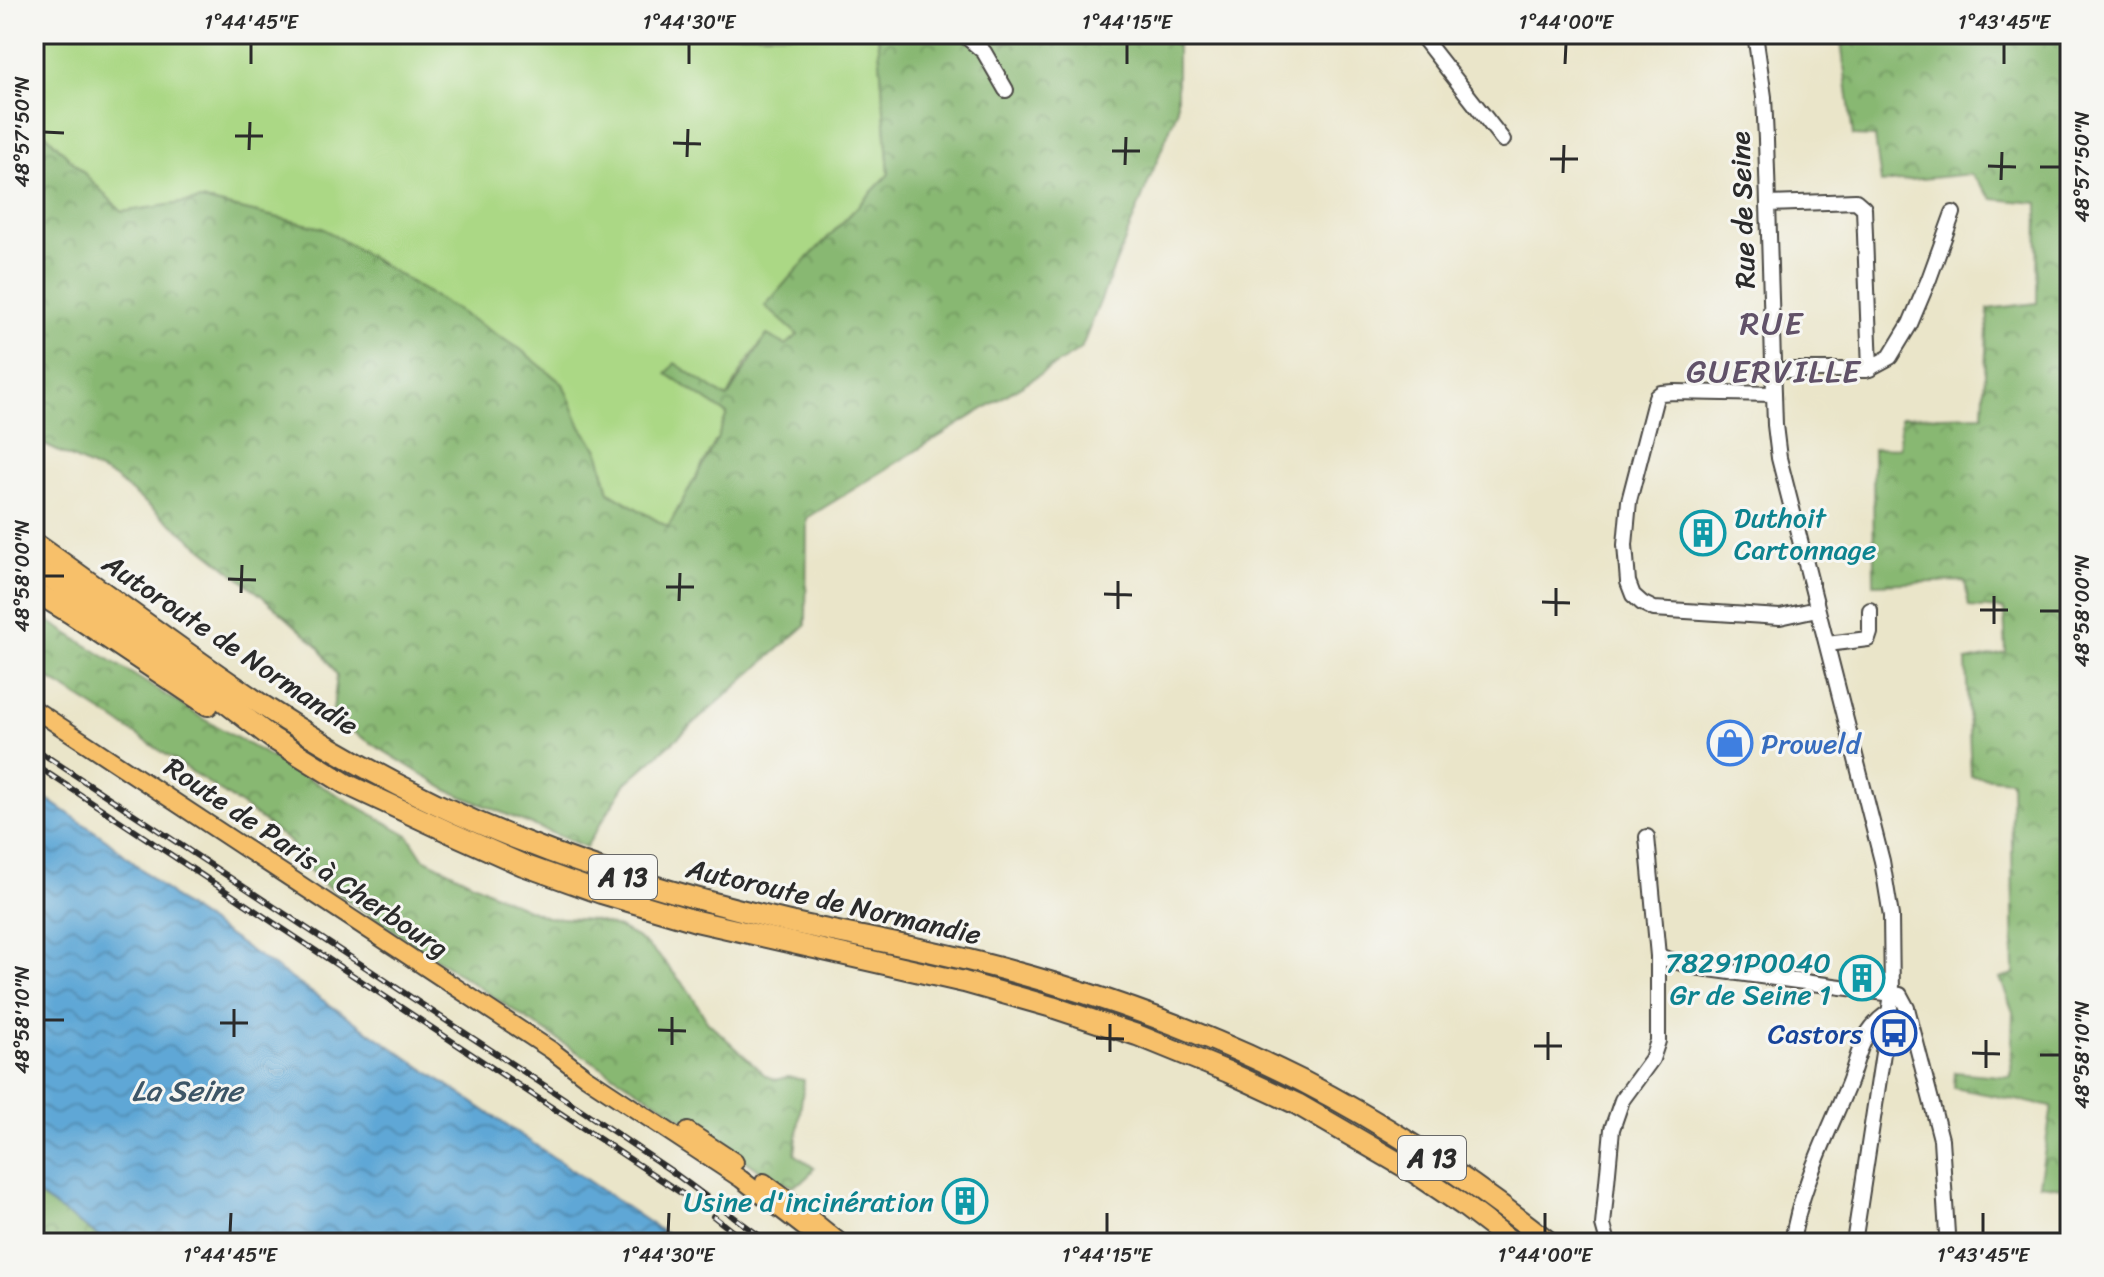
<svg xmlns="http://www.w3.org/2000/svg" width="2104" height="1277" font-family="Sriracha,sans-serif">
	<style>
		.green { fill: #abd885; stroke: #6b8258; stroke-width: 2 }
		.forest { fill: url(#forest-crowns); stroke: #5a724e; stroke-width: 2 }
		.water { fill: url(#water-waves); stroke: #456980; stroke-width: 2 }
		.lines { fill: none; stroke-linecap: round; stroke-linejoin: round }
		.minor-casing { stroke: #484743; stroke-width: 18 }
		.major-casing { stroke: #484743; stroke-width: 20 }
		.highway-casing { stroke: #484743; stroke-width: 24 }
		.minor { stroke: #fff; stroke-width: 14 }
		.major { stroke: #f7c06b; stroke-width: 16 }
		.highway { stroke: #f7c06b; stroke-width: 20 }
		.rail-casing { stroke: #2b2b2b; stroke-width: 6 }
		.rail { stroke: #f6f6f2; stroke-width: 3; stroke-dasharray: 9; stroke-linecap: butt }
		.ticks { fill: none; stroke: #2b2b2b; stroke-width: 3 }
		.labels { text-anchor: middle; stroke-width: 6; stroke-linejoin: round; paint-order: stroke }
		.shield { fill: #f6f6f2; stroke: #686867; stroke-width: 2 }
		.shield-label { font-size: 26px; font-weight: bold; fill: #2b2b2b }
		.street-label { font-size: 28px; fill: #2b2b2b; stroke: #f6f6f2 }
		.culture-label { font-size: 28px; fill: #0d838f; stroke: #f6f6f2; text-anchor: end }
		.shop-label { font-size: 28px; fill: #366cbe; stroke: #f6f6f2; text-anchor: start }
		.transit-label { font-size: 28px; fill: #164399; stroke: #f6f6f2; text-anchor: end }
		.water-label { font-size: 30px; font-style: italic; fill: #3d5667; stroke: #f6f6f2 }
		.quarter-label { font-size: 32px; letter-spacing: 2px; fill: #615269; stroke: #f6f6f2 }
		.neatline { fill: none; stroke: #2b2b2b; stroke-width: 3 }
		.ticks-label { font-size: 20px; text-anchor: middle; fill: #2b2b2b }
	</style>
	<defs>
		<pattern id="forest-crowns" width="20" height="18" patternUnits="userSpaceOnUse" patternTransform="scale(2)"><rect width="20" height="18" fill="#88b872"/><path d="M2 6a3 3 0 1 1 6 0M12 15a3 3 0 1 1 6 0" fill="none" stroke="#6f965e"/></pattern>
		<pattern id="water-waves" width="16" height="10" patternUnits="userSpaceOnUse" patternTransform="scale(2)"><rect width="16" height="10" fill="#5fa7d6"/><path d="M0 5q4-4 8 0t8 0" fill="none" stroke="#4f88ae"/></pattern>
	</defs>
	<rect width="100%" height="100%" fill="#f6f6f2"/>
	<filter id="ink" filterUnits="userSpaceOnUse"><feTurbulence type="fractalNoise" baseFrequency=".0125" numOctaves="2"/><feDisplacementMap in="SourceGraphic" scale="16" xChannelSelector="R" yChannelSelector="G"/><feConvolveMatrix kernelMatrix="1 2 1 2 8 2 1 2 1" color-interpolation-filters="sRGB"/></filter>
	<filter id="wash" filterUnits="userSpaceOnUse"><feTurbulence type="fractalNoise" baseFrequency=".006" numOctaves="4" result="noise"/><feDisplacementMap in="SourceGraphic" scale="32" xChannelSelector="R" yChannelSelector="G"/><feGaussianBlur stdDeviation="1.8" result="paint"/><feColorMatrix in="noise" values="0 0 0 0 0 0 0 0 0 0 0 0 0 0 0 0 0 1.4 0 .05"/><feComposite in="paint" operator="in"/></filter>
	<g filter="url(#wash)">
		<rect width="100%" height="100%" fill="#eae5c9"/>
		<path class="green" d="M34 34H878L889 174 792 275 766 306 799 334 786 346 767 335 745 365 727 398 675 364 667 373 727 414 717 439 668 527 609 492 598 450 581 427 563 384 520 349 322 228 202 200 122 212 34 122Z"/>
		<g class="forest">
			<path d="M878 34H971L1004 43 1020 34H1177V111L1081 349 807 518 806 625 626 783 586 847 449 791 332 719 337 675 319 647 262 596 113 477 34 440V122L122 212 202 200 322 228 520 349 563 384 581 427 598 450 609 492 668 527 717 439 727 414 667 374 675 363 727 398 767 335 786 345 798 335 765 306 792 275 889 174Z"/>
			<path d="M1840 34H2070V1188L2039 1184 2052 1107 1954 1088 1955 1072 2011 1077 2013 1012 2000 978 2014 974 2011 780 1971 776 1966 661 2006 653 2004 609 1969 607 1965 581 1874 584 1873 449 1900 447 1901 417 1983 415 1988 309 2037 303 2038 203 1993 199 1971 174 1881 183 1875 137 1853 136Z"/>
			<path d="M34 612 202 718 408 835 423 858 507 900 546 917 593 920 619 928 638 938 661 958 689 991 707 1021 766 1076 776 1080 788 1077 804 1080 795 1154 814 1168 805 1180 793 1186 776 1181 659 1103 566 1045 325 885 311 872 290 842 247 809 116 721 34 669Z"/>
			<path d="M34 1192 108 1243H34Z"/>
		</g>
		<path class="water" d="M34 790 107 840 182 904 679 1243H108L34 1192Z"/>
	</g>
	<g filter="url(#ink)">
		<g class="lines">
			<g class="minor-casing">
				<g id="minor">
					<path d="M963 34 984 52 1006 90"/>
					<path d="M1420 34 1503 140"/>
					<path d="M1755 34 1764 97 1766 140 1775 425 1779 458 1882 861 1891 916 1892 994 1854 1243"/>
					<path d="M1768 204 1856 201 1864 208 1870 369"/>
					<path d="M1773 370H1866L1890 357 1910 324 1929 279 1953 213"/>
					<path d="M1774 394 1674 392 1661 393 1656 397 1629 501 1625 545 1628 582 1633 595 1642 603 1654 609 1780 617 1817 609"/>
					<path d="M1827 644 1868 639 1870 633V610"/>
					<path d="M1658 956 1694 967 1900 995 1907 1008 1941 1139 1947 1234 1945 1243"/>
					<path d="M1608 1243 1603 1225 1612 1129 1622 1100 1652 1059 1658 1041V956L1647 837"/>
					<path d="M1792 1243C1800 1188 1827 1136 1848 1085 1855 1068 1858 1048 1868 1033 1874 1024 1880 1017 1890 1012"/>
				</g>
			</g>
			<g class="major-casing">
				<g id="major">
					<path d="M34 709 551 1050 586 1077 741 1179 824 1243"/>
					<path d="M688 1131 735 1162"/>
					<path d="M764 1182 788 1200 841 1243"/>
				</g>
			</g>
			<g class="highway-casing">
				<g id="highway">
					<path d="M34 543C110 596 185 654 262 705 344 759 434 807 525 842 610 876 697 900 785 921 848 935 913 946 976 962 1088 990 1199 1029 1302 1081 1389 1126 1473 1182 1550 1243"/>
					<path d="M34 567 148 643 272 738 346 784 451 833 523 865 601 893 696 921 964 982 1052 1007 1137 1035 1228 1072 1297 1104 1414 1172 1463 1205 1513 1243"/>
					<path d="M34 591 72 614 208 705"/>
				</g>
			</g>
			<use href="#minor" class="minor"/>
			<use href="#major" class="major"/>
			<use href="#highway" class="highway"/>
			<g class="rail-casing">
				<g id="rail">
					<path d="M34 748 583 1111 670 1170 769 1243"/>
					<path d="M34 764 684 1195"/>
					<path d="M713 1216 747 1243"/>
				</g>
			</g>
			<use href="#rail" class="rail"/>
		</g>
	</g>
	<path class="ticks" d="M251 64V44M689 64V44M1127 64V44M1565 64 1566 44M2004 64V44M44 132 64 133M235 136H263M673 143 701 144M249 150 250 122M1112 151H1140M687 157 688 129M1550 159H1578M1125 165 1126 137M1988 166 2016 167M2040 167H2060M1563 173 1564 145M2001 180 2002 152M44 576H64M228 579 256 580M666 587H694M241 593 242 565M1104 594 1132 595M679 601 680 573M1542 602 1570 603M1118 609V581M1980 610H2008M2040 611H2060M1556 616V588M1994 624V596M44 1020H64M220 1023H248M658 1030 686 1031M234 1037V1009M1096 1038 1124 1039M672 1045V1017M1534 1046H1562M1110 1052V1024M1972 1053 2000 1054M2040 1055H2060M1548 1060V1032M1986 1068V1040M230 1233 231 1213M668 1233 669 1213M1107 1233V1213M1545 1233V1213M1983 1233V1213"/>
	<defs>
		<g id="building-ring" transform="scale(2.3)"><circle r="9.5" fill="#f6f6f2" stroke="#0f9aa8" stroke-width="1.5"/><path d="M-4-6H4V6H1V3H-1V6H-4ZM-2.5-4.3h1.7v1.8h-1.7ZM.8-4.3h1.7v1.8H.8ZM-2.5-1h1.7V.8h-1.7ZM.8-1h1.7V.8H.8Z" fill="#0f9aa8"/></g>
		<g id="shop-ring" transform="scale(2.3)"><circle r="9.5" fill="#f6f6f2" stroke="#3f7fe0" stroke-width="1.5"/><path d="M-5-2.5h2.3a2.7 3.5 0 0 1 5.4 0H5L5.5 6h-11ZM-1.5-2.5h3a1.5 2.3 0 0 0-3 0Z" fill="#3f7fe0"/></g>
		<g id="bus-ring" transform="scale(2.3)"><circle r="9.5" fill="#f6f6f2" stroke="#1a4fb4" stroke-width="1.5"/><path d="M-5-6H5V4H4V6H2V4H-2V6H-4V4H-5ZM-3.5-4V0h7V-4ZM-3.5 1.2v1.5H-2V1.2ZM2 1.2v1.5H3.5V1.2Z" fill="#1a4fb4"/></g>
	</defs>
	<g fill-rule="evenodd">
		<use href="#building-ring" x="1703" y="533"/>
		<use href="#shop-ring" x="1730" y="743"/>
		<use href="#building-ring" x="1862" y="978"/>
		<use href="#bus-ring" x="1894" y="1033"/>
		<use href="#building-ring" x="965" y="1201"/>
	</g>
	<g class="labels">
		<g class="shield">
			<rect x="589" y="855" width="68" height="44" rx="6"/>
			<rect x="1398" y="1136" width="68" height="44" rx="6"/>
		</g>
		<g class="shield-label">
			<text x="623" y="886">A 13</text>
			<text x="1432" y="1167">A 13</text>
		</g>
		<g class="street-label">
			<text transform="translate(1742 210) rotate(-92)" y="10">Rue de Seine</text>
			<text transform="translate(231 644) rotate(34)" y="10">Autoroute de Normandie</text>
			<text transform="translate(307 857) rotate(34)" y="10">Route de Paris à Cherbourg</text>
			<text transform="translate(834 901) rotate(13)" y="10">Autoroute de Normandie</text>
		</g>
		<g class="culture-label">
			<text x="1734" y="527" text-anchor="start">Duthoit<tspan x="1734" dy="32">Cartonnage</tspan></text>
			<text x="1831" y="972">78291P0040<tspan x="1831" dy="32">Gr de Seine 1</tspan></text>
			<text x="934" y="1211">Usine d'incinération</text>
		</g>
		<g class="shop-label">
			<text x="1761" y="753">Proweld</text>
		</g>
		<g class="transit-label">
			<text x="1863" y="1043">Castors</text>
		</g>
		<g class="water-label">
			<text x="187" y="1101">La Seine</text>
		</g>
		<g class="quarter-label">
			<text x="1772" y="334">RUE</text>
			<text x="1774" y="382">GUERVILLE</text>
		</g>
	</g>
	<rect width="2104" height="1277" fill="none" stroke="#f6f6f2" stroke-width="88"/>
	<rect x="44" y="44" width="2016" height="1189" class="neatline"/>
	<g class="ticks-label">
		<text x="251" y="29">1°44'45"E</text>
		<text x="689" y="29">1°44'30"E</text>
		<text x="1127" y="29">1°44'15"E</text>
		<text x="1566" y="29">1°44'00"E</text>
		<text x="2004" y="29">1°43'45"E</text>
		<text transform="translate(22 132) rotate(-90)" y="7">48°57'50"N</text>
		<text transform="translate(2082 167) rotate(-90)" y="7">48°57'50"N</text>
		<text transform="translate(22 576) rotate(-90)" y="7">48°58'00"N</text>
		<text transform="translate(2082 611) rotate(-90)" y="7">48°58'00"N</text>
		<text transform="translate(22 1020) rotate(-90)" y="7">48°58'10"N</text>
		<text transform="translate(2082 1055) rotate(-90)" y="7">48°58'10"N</text>
		<text x="230" y="1262">1°44'45"E</text>
		<text x="668" y="1262">1°44'30"E</text>
		<text x="1107" y="1262">1°44'15"E</text>
		<text x="1545" y="1262">1°44'00"E</text>
		<text x="1983" y="1262">1°43'45"E</text>
	</g>
</svg>
